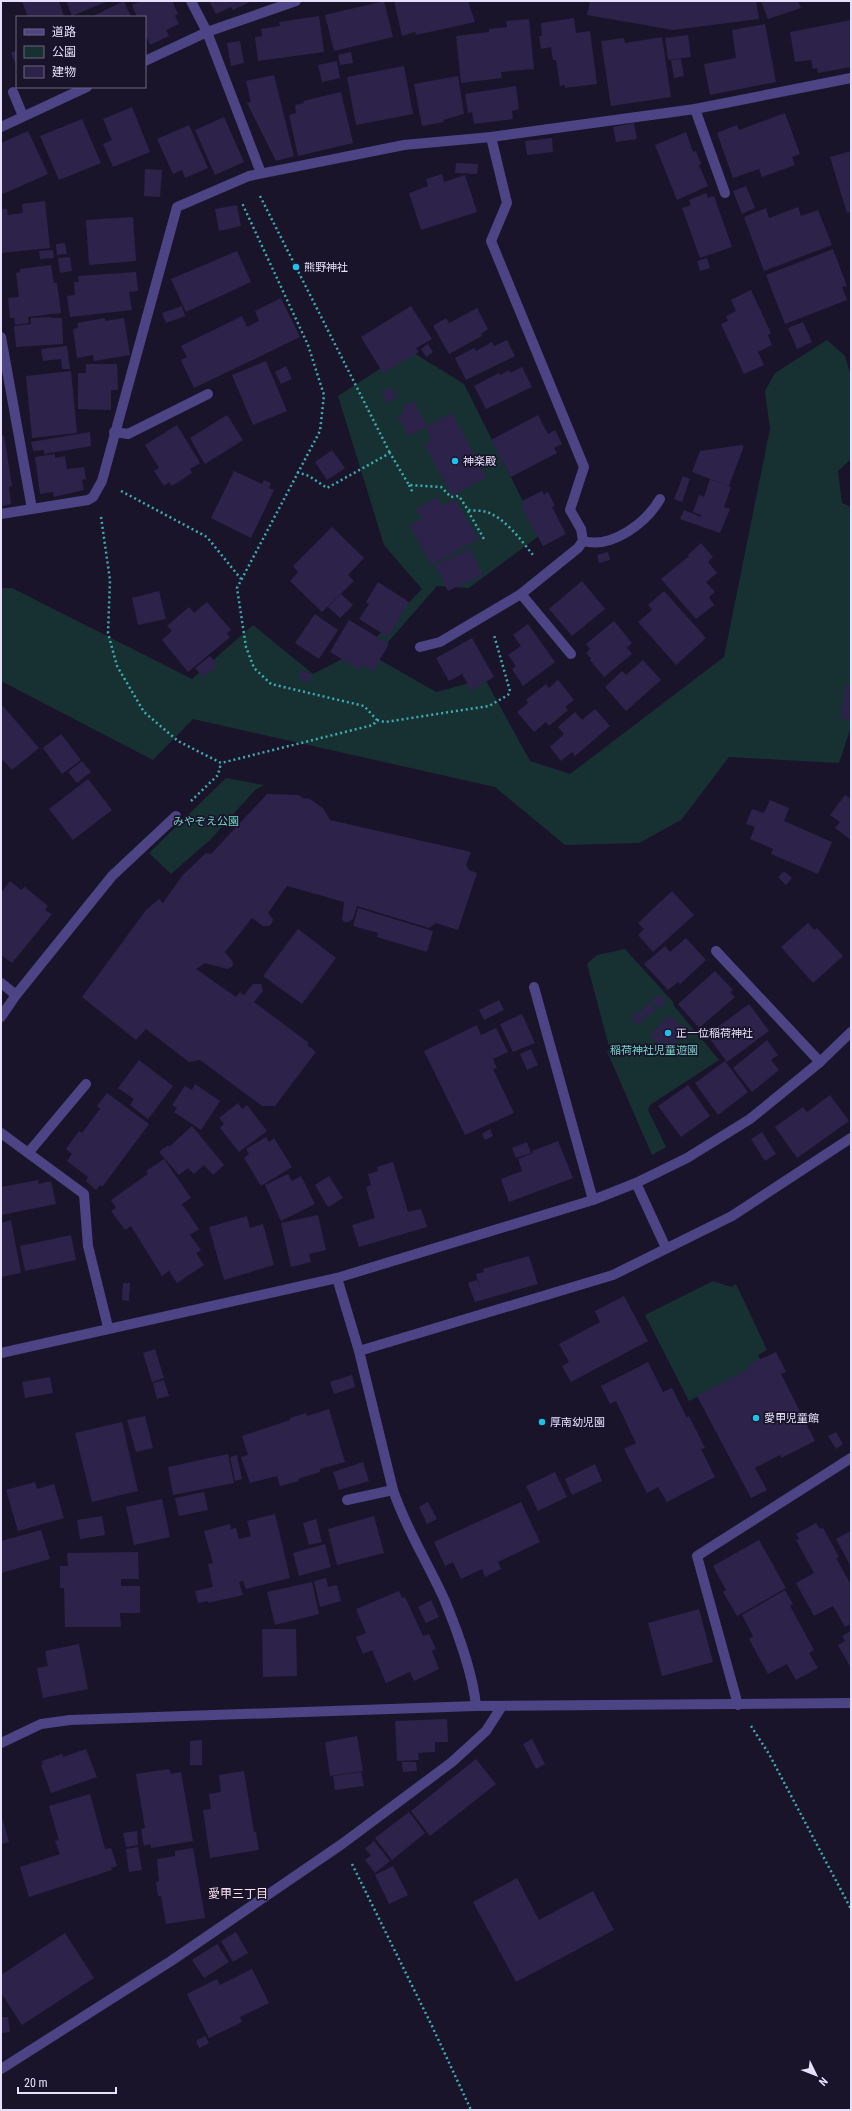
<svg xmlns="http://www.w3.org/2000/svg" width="852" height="2111" font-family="'Roboto Condensed','Noto Sans JP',sans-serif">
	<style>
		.green { fill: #173133 }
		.building { fill: #2d2249 }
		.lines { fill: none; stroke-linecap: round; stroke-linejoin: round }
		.path { stroke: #3eadb2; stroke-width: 2.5; stroke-dasharray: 2 3; stroke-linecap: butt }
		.minor { stroke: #4c4484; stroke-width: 10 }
		.poi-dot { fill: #1fc1e8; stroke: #1a142a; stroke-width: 1.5 }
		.labels { text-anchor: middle; stroke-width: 3.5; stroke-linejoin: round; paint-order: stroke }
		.poi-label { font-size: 11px; fill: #e6e0fc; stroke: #1a142a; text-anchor: start }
		.park-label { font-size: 11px; fill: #72d6c7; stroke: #1a142a }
		.neighbourhood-label { font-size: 12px; fill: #fce2f0; stroke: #1a142a }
	</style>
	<rect width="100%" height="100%" fill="#1a142a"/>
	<g class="green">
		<path d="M827 340 845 356 851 376V459L838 471 842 503 851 507V727L839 763 729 757 681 820 639 843 565 845 495 787 193 719 153 760 1 681V588H12L192 679 253 625 313 674 369 645 422 589 384 545 338 396 409 350 464 384 540 535 469 588 437 586 375 657 436 692 485 679 530 761 570 774 724 657 770 429 765 391 775 373Z"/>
		<path d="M226 778 264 785 255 790 211 839 171 874 149 853Z"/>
		<path d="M625 949 673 1002 674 1006 719 1060 650 1105 648 1110 666 1147 652 1155 607 1051 610 1050 587 964 597 955Z"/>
		<path d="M713 1281 731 1287 736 1284 767 1350 758 1355 762 1363 689 1401 645 1315Z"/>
	</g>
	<g class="building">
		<path d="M22 1H59L64 16 28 17Z"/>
		<path d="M66 1H108L72 16Z"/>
		<path d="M124 1 131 17H93V16Z"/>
		<path d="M140 1H172L178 14 175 16 179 24 166 30 169 36 150 45 145 34V17H137L132 5Z"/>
		<path d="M209 1H252L233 10 231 7 216 14Z"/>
		<path d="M384 1 393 37 334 51 325 15Z"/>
		<path d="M394 1H468L475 22 416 35 415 32 402 36Z"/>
		<path d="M590 1H756L759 19 673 30 587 15Z"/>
		<path d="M761 1H798L801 8 768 19Z"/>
		<path d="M319 16 324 52 258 61 255 37 262 36 261 29 280 26 279 22Z"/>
		<path d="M574 18 576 33 590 31 597 84 565 88V85L560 86 556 60H553L551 47 541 49 539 36H542L541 23Z"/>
		<path d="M529 19 534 69 501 72 502 78 461 83 456 36 489 32V29L507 27 506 21Z"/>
		<path d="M851 20V67L818 73 817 68 813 69 811 60 795 62 790 32Z"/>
		<path d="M765 24 776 82 710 95 704 64 736 58 732 30Z"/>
		<path d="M688 35 691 57 668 60 665 38Z"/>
		<path d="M662 37 671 97 611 106 601 41 624 38 625 43Z"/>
		<path d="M240 41 244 63 231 66 227 43Z"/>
		<path d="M17 50V67L11 53Z"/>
		<path d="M351 52 353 63 340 65 338 55Z"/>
		<path d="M681 59 684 76 674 78 671 60Z"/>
		<path d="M337 61 340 78 322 82 318 65Z"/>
		<path d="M404 66 413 114 356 125 347 77Z"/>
		<path d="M274 75 294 156 276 161 247 103 251 102 246 81Z"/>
		<path d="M458 76 464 114 443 120 444 122 422 126 414 84Z"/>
		<path d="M516 86 519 109 512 111 513 119 474 124 472 112 468 113 465 94Z"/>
		<path d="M341 92 353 143 298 156 289 115 296 113 295 105 304 103 303 101Z"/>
		<path d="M132 107 150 152 113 167 103 144 112 140 103 119Z"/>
		<path d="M785 113 800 154 792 157 795 165 762 177 759 169 733 178 717 133 737 125 739 130Z"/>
		<path d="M224 117 244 162 215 175 195 130Z"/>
		<path d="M82 119 101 163 59 180 40 136Z"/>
		<path d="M634 123 637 139 616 142 613 127Z"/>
		<path d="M189 125 208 168 185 178 182 170 173 174 157 139Z"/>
		<path d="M28 131 48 174 3 194 1 189V143Z"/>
		<path d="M686 132 693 152 696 151 701 164 699 165 708 186 677 200 655 145Z"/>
		<path d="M552 138 553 152 527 155 525 141Z"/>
		<path d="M851 151V212L847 213 830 157Z"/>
		<path d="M456 163 478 164 477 174 455 173Z"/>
		<path d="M145 169 162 170 160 197 144 196Z"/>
		<path d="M442 174 444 182 465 175 477 212 421 230 409 193 428 186 426 179Z"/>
		<path d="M746 186 755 208 742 214 733 191Z"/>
		<path d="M706 193 708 198 714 196 732 247 700 258 682 208 691 205 689 200Z"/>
		<path d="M45 201 50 248 1 253V209H7L8 215 23 213 22 204Z"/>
		<path d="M237 205 241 226 219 231 215 209Z"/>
		<path d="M798 207 801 216 818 210 832 245 764 271 744 217 766 208 769 218Z"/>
		<path d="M133 217 136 261 89 265 86 220Z"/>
		<path d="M65 243 67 254 57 255 56 244Z"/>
		<path d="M833 249 847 286 842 287 847 300 785 324 766 275Z"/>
		<path d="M53 250 54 258 40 259 39 251Z"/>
		<path d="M237 251 251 282 186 312 171 279Z"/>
		<path d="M70 257 72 271 60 273 58 258Z"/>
		<path d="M707 258 710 268 700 271 697 261Z"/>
		<path d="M51 265 54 283H57L61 313 28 317 29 323 15 325 14 318H10L8 298 19 297 16 273 20 272V269Z"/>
		<path d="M136 272 138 291 129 292 132 310 70 317 67 296 75 295 74 282H79L78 276Z"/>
		<path d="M751 290 771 333 768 335 772 345 758 352 764 365 744 374 721 324 728 321 726 316 736 311 731 300Z"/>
		<path d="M281 298 300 337 194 388 181 360 187 357 181 346 242 316 247 327 259 321 255 311Z"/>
		<path d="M182 306 185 316 166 323 162 313Z"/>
		<path d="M411 306 432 339 416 348 419 352 383 373 361 337Z"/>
		<path d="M477 308 488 329 481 334 482 336 449 354 433 326 446 318 449 323Z"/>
		<path d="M51 317V318H62L63 344 16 347 14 326 31 324V318Z"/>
		<path d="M105 318V321L124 318 130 355 94 361 93 355 77 358 73 329 78 328 77 323Z"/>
		<path d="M803 322 812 342 797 349 788 328Z"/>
		<path d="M507 340 515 356 466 380 455 358 474 348 476 351 492 342 494 346Z"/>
		<path d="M428 344 433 352 426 357 421 349Z"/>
		<path d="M67 346 70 369H62L61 359 43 361 41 349Z"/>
		<path d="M266 361 287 411 253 425 232 375Z"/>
		<path d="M86 364H117L118 390H111V410L78 409V373H86Z"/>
		<path d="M286 366 292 379 281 384 275 372Z"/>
		<path d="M522 367 532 387 486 409 474 386 499 373 500 375 509 370 510 373Z"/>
		<path d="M71 371 77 433 32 438 26 376Z"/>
		<path d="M391 387 397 397 387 403 381 392Z"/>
		<path d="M414 401 427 426 452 413 486 477 452 496 424 444 432 440 425 427 408 436 398 416 405 412 402 407Z"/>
		<path d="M227 415 243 440 205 464 190 438Z"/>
		<path d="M538 415 548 434 555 430 562 444 554 448 557 453 511 477 491 440Z"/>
		<path d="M177 425 200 463 190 469 192 473 172 486 169 482 164 486 154 471 159 468 145 445Z"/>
		<path d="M90 432 91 446 44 454V450L33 451 31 442Z"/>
		<path d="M4 435 12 486 9 487 11 504 1 506V436Z"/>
		<path d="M741 445 744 446 729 486 692 472 700 451Z"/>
		<path d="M332 450 345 468 327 480 315 462Z"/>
		<path d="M55 454V458L65 456 67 469 84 467 86 479 82 480 84 490 54 497 53 492 40 494 35 457Z"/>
		<path d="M234 471 262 484 264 480 271 483 269 488 274 490 251 538 211 518Z"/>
		<path d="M683 476 690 479 682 502 674 499Z"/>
		<path d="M710 479 731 487 724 507 730 509 720 533 680 519 684 510 701 517V515L693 512 699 495 704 497Z"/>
		<path d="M542 491 544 495 548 492 555 506 552 507 566 534 543 546 521 507 524 506 522 501Z"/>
		<path d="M438 497 442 506 455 499 478 539 431 565 409 525 422 518 416 509Z"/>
		<path d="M332 527 364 558 348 575 354 581 322 612 290 581 298 572 293 566Z"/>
		<path d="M701 543 713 557 708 562 717 573 706 582 715 592 709 597 714 605 696 619 661 579 689 556 688 555Z"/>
		<path d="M470 549 483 575 448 591 435 565Z"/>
		<path d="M608 552 610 560 599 563 597 555Z"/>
		<path d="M582 581 605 609 572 636 549 609Z"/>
		<path d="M378 582 409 602 388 637 359 619 369 604 366 602Z"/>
		<path d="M159 591 166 619 138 625 132 598Z"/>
		<path d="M664 591 706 638 676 665 638 622 652 610 648 605Z"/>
		<path d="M341 594 353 605 340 618 328 607Z"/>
		<path d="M207 602 231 630 227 633 230 637 188 672 162 640 172 631 167 626 189 607 194 613Z"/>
		<path d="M315 614 338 630 319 659 295 643Z"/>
		<path d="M349 620 389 644 373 671 363 665 360 670 330 652Z"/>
		<path d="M614 621 632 643 627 648 632 654 604 677 590 660 591 658 586 653 590 649 586 644Z"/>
		<path d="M528 624 555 662 523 686 512 669 516 666 508 655 521 646 513 635Z"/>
		<path d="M472 638 494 677 471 690 462 674 449 681 436 658Z"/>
		<path d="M210 656 218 665 203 677 195 668Z"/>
		<path d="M643 660 661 680 626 711 605 687 622 671 626 675Z"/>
		<path d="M301 671 311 673 309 682 299 680Z"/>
		<path d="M558 680 574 700 565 707 568 710 549 726 546 722 534 732 517 712 528 703 526 700 546 684 549 688Z"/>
		<path d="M846 685 851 686V720L840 718Z"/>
		<path d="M3 706 39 748 12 770 3 760 1 763V708Z"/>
		<path d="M595 709 610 726 575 756 572 752 561 761 550 747 564 734 558 727 575 712 582 720Z"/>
		<path d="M61 734 81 760 62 774 43 748Z"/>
		<path d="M82 761 91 772 77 783 68 772Z"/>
		<path d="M88 779 112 810 73 840 49 809Z"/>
		<path d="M267 794 299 795 303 798 310 799 323 808 330 820 471 852 466 865 469 870 477 873 458 930 436 923 429 928 357 906 353 919 348 922H344L342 919 344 902 287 886 268 913 273 919 272 923 269 926H263L252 918 225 952 233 962 232 967 227 969 205 963 196 969 236 997 240 992 244 995 253 984H261L263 991 254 1002 309 1043 307 1045 316 1052 275 1106H262L200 1060 189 1062 146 1029 136 1040 82 997 146 910 159 899 163 903 182 876 206 853 211 854Z"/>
		<path d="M845 795 851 799V840L835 828 840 822 830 815Z"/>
		<path d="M770 800 789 808 784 821 832 842 818 874 771 854 773 849 750 839 755 827 746 824 752 809 764 813Z"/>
		<path d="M784 871 792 878 786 885 778 877Z"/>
		<path d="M10 881 21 890 25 887 48 906 45 910 52 914 12 963 1 955V893Z"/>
		<path d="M672 891 694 915 653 952 638 935 644 929 638 923Z"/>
		<path d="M358 908 433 931 427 952 377 937 378 933 353 926Z"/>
		<path d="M808 923 814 930 817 928 843 956 813 983 781 947Z"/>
		<path d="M298 929 336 958 302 1004 263 976Z"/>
		<path d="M686 938 706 960 680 984 678 982 668 990 644 964 665 946 670 952Z"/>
		<path d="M715 971 733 990 730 992 735 997 699 1028 678 1004Z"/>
		<path d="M660 994 666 1002 658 1008 652 1001Z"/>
		<path d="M499 1000 504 1010 484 1020 479 1010Z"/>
		<path d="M650 1002 656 1010 648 1017 642 1009Z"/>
		<path d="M749 1004 769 1031 727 1062 707 1035Z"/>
		<path d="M640 1010 646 1017 637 1025 631 1017Z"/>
		<path d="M522 1014 535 1043 513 1052 500 1024Z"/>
		<path d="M669 1015 687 1030 667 1051 650 1036Z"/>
		<path d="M477 1025 481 1035 496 1028 508 1052 493 1059 485 1042 497 1068 493 1069 514 1113 465 1135 424 1051Z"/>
		<path d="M767 1040 778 1055 771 1060 779 1070 752 1092 733 1068Z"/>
		<path d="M531 1049 538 1065 527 1070 520 1054Z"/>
		<path d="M139 1060 173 1086 148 1119 130 1105 134 1099 118 1088Z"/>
		<path d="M725 1061 748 1092 718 1115 695 1083Z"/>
		<path d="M195 1084 220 1101 201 1130 174 1112 177 1108 172 1105 185 1086 192 1090Z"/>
		<path d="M688 1085 710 1116 681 1137 658 1106Z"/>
		<path d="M107 1093 149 1124 102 1187 100 1185 96 1190 86 1181 88 1177 67 1161 72 1154 66 1149 79 1131 82 1133 100 1109 97 1106Z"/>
		<path d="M830 1095 849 1121 797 1158 775 1127 803 1107 807 1112Z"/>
		<path d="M238 1103 242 1109 247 1105 267 1131 239 1152 220 1128 224 1124 219 1118Z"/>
		<path d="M192 1126 224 1165 213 1175 204 1165 194 1174 188 1168 179 1175 159 1152 168 1145 169 1147Z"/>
		<path d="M490 1129 493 1136 485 1140 482 1134Z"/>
		<path d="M762 1132 776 1154 765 1161 751 1139Z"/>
		<path d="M266 1137 269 1142 274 1138 292 1167 261 1186 244 1158 249 1154 246 1149Z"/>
		<path d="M558 1141 573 1178 509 1202 501 1179 522 1171 518 1159 533 1153 532 1151Z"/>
		<path d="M527 1142 531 1153 516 1158 512 1148Z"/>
		<path d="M164 1159 191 1198 182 1204 199 1229 190 1235 201 1250 196 1253 204 1265 177 1283 169 1271 162 1276 131 1226 125 1230 111 1211 116 1208 111 1200 148 1174 146 1171Z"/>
		<path d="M393 1162 408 1212 421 1209 427 1227 359 1247 352 1225 375 1218 366 1187 371 1185 368 1174 378 1171 377 1167Z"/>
		<path d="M288 1174 292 1181 301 1176 315 1204 281 1221 265 1185Z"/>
		<path d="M329 1176 343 1198 328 1207 315 1185Z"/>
		<path d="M38 1180 39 1184 51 1181 56 1204 1 1215V1187Z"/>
		<path d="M318 1215 326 1250 309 1254 311 1262 291 1267 281 1223Z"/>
		<path d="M247 1216 250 1228 263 1224 274 1265 224 1280 209 1227Z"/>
		<path d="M11 1220 21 1273 1 1277V1223Z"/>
		<path d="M71 1235 76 1260 25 1271 20 1246Z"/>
		<path d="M529 1256 538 1284 475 1302 468 1283 477 1280 481 1291 476 1274 484 1272 483 1269Z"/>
		<path d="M123 1283H130L129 1301 122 1300Z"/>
		<path d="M624 1296 648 1341 571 1382 562 1366 569 1362 559 1344 600 1322 595 1311Z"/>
		<path d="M155 1349 164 1378 152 1382 143 1353Z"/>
		<path d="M776 1352 786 1372 781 1374 815 1441 781 1458 780 1455 755 1468 767 1490 751 1498 697 1396 750 1368 748 1365Z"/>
		<path d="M648 1362 663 1392 672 1388 687 1418 689 1416 705 1448 701 1449 715 1477 667 1502 658 1487 647 1493 624 1449 636 1443 616 1401 610 1404 601 1386Z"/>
		<path d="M352 1375 355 1387 334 1394 330 1382Z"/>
		<path d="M50 1377 53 1393 25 1398 22 1382Z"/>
		<path d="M164 1380 169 1396 157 1399 153 1383Z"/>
		<path d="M329 1409 345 1462 320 1469V1472L298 1479 299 1481 280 1486 277 1476 250 1483 241 1457 248 1455 242 1436 290 1420V1418L306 1413 307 1416Z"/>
		<path d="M145 1416 153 1448 136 1452 127 1420Z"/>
		<path d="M122 1422 138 1491 92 1502 75 1433Z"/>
		<path d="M836 1432 843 1444 836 1449 828 1436Z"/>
		<path d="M228 1454 234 1483 173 1495 168 1467Z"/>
		<path d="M237 1455 242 1479 235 1481 230 1457Z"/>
		<path d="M363 1462 369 1481 339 1490 333 1472Z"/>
		<path d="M595 1464 602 1481 572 1495 565 1479Z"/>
		<path d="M555 1472 567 1497 538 1511 526 1486Z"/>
		<path d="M35 1482 37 1489 54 1484 64 1518 18 1531 6 1490Z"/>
		<path d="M204 1492 208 1510 179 1516 175 1498Z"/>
		<path d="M162 1499 170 1537 134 1545 126 1507Z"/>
		<path d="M428 1502 437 1519 427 1524 419 1507Z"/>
		<path d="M521 1502 540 1542 498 1562 501 1569 485 1577 482 1569 461 1579 453 1562 445 1566 434 1542Z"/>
		<path d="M275 1514 290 1578 246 1589 243 1581 239 1582 243 1595 208 1603V1601L198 1603 195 1591 213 1587 208 1564 213 1563 204 1531 230 1524 231 1529 236 1528 239 1539 251 1536 247 1521Z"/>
		<path d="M102 1516 105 1535 80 1539 77 1520Z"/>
		<path d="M374 1516 384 1553 337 1565 328 1529Z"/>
		<path d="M316 1519 322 1542 309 1545 303 1523Z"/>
		<path d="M816 1523 820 1529 823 1528 839 1557 836 1558 851 1585V1624L845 1627 833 1606 814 1616 796 1583 814 1573 796 1540 799 1539 796 1534Z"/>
		<path d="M41 1530 50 1559 1 1573V1541Z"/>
		<path d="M851 1531V1567L836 1539Z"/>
		<path d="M759 1540 786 1588 737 1616 723 1592 726 1590 713 1566Z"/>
		<path d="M325 1544 331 1567 299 1576 293 1553Z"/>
		<path d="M138 1552 139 1579H121V1586H140V1613H120L121 1627H65L64 1588H60V1566H68L67 1553Z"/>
		<path d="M326 1578 328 1587 337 1585 341 1601 320 1607 314 1581Z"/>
		<path d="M312 1582 319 1614 275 1625 267 1592Z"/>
		<path d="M785 1590 793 1604 790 1606 814 1650 809 1653 818 1668 796 1680 787 1664 768 1674 749 1639 753 1636 742 1615Z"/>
		<path d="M399 1591 402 1598 405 1597 423 1636 429 1634 436 1649 432 1651 439 1669 414 1681 410 1672 386 1683 372 1650 363 1654 356 1637 366 1633 356 1609Z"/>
		<path d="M431 1600 439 1617 426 1623 418 1607Z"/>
		<path d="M699 1609 713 1662 662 1676 648 1623Z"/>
		<path d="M262 1629H296L297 1676 263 1677Z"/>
		<path d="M851 1631V1668L838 1645 845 1641 842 1636Z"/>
		<path d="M79 1644 88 1689 43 1698 37 1668 48 1666 45 1651Z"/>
		<path d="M447 1719 448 1742H435V1752L418 1753 419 1760 397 1761 395 1721Z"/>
		<path d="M357 1736 363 1771 330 1776 325 1742Z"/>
		<path d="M532 1739 545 1764 536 1769 523 1744Z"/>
		<path d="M202 1740V1765H190V1741Z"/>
		<path d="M86 1749 97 1777 51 1793 41 1765 43 1764 42 1761 62 1754 63 1757Z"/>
		<path d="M476 1759 496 1784 430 1836 411 1811Z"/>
		<path d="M402 1762H416L417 1771 403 1772Z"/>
		<path d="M169 1769 171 1774 181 1772 193 1841 151 1848 150 1844 144 1846 141 1829 145 1828 136 1774Z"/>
		<path d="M244 1771 254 1832H256L259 1850 210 1858 203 1810 211 1809 209 1794 221 1792 219 1775Z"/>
		<path d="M361 1772 364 1786 335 1790 333 1776Z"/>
		<path d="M90 1794 105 1849 111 1848 117 1866 111 1868 112 1870 29 1897 20 1867 60 1854 55 1841 59 1840 49 1806Z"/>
		<path d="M409 1812 425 1833 392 1860 375 1838Z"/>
		<path d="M1 1813 9 1842 1 1844Z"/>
		<path d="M137 1831 138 1845 126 1847 123 1833Z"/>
		<path d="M374 1841 390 1861 375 1873 365 1860 371 1855 365 1849Z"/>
		<path d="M138 1847 142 1870 129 1872 126 1849Z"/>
		<path d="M193 1848 205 1918 166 1924 161 1896H158L156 1882 159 1881 157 1859 175 1856V1851Z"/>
		<path d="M393 1866 408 1895 389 1904 375 1875Z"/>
		<path d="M517 1878 539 1920 593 1891 614 1930 516 1982 473 1902Z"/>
		<path d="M236 1932 248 1953 233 1962 221 1941Z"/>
		<path d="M65 1933 94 1978 22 2025 1 1993V1975Z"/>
		<path d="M217 1944 229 1962 204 1978 192 1960Z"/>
		<path d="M252 1969 269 2003 240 2017 242 2022 209 2038 187 1994 217 1979 220 1985Z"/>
		<path d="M1 2017H8L10 2032 2 2033Z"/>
		<path d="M205 2036 209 2043 199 2048 196 2041Z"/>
	</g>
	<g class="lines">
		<g class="path">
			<path d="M260 196 390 453"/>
			<path d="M297 472 309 476 327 488 390 453 409 485 441 487 451 497 459 496 468 510C474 511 481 510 487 512 506 519 521 540 533 555"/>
			<path d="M409 485 413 493"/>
			<path d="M121 491 207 537 241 579"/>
			<path d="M468 511 484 539"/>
			<path d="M101 517 110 580 108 633 117 666 144 712 178 741 221 763 373 725 377 720 364 706 271 684 254 668 246 647 237 588 320 431 324 395 308 345 242 203"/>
			<path d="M377 720 385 722 489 706 508 695 510 691 494 635"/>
			<path d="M191 801 218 775 221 763"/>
			<path d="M751 1726 769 1754 851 1909"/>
			<path d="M352 1864 432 2026 471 2110"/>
		</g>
		<g class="minor">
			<path d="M191 1 207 32 296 1"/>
			<path d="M145 61 207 32 261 173"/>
			<path d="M13 92 23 116"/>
			<path d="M695 109 725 193"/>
			<path d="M1 127 87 87"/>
			<path d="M491 137 507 203 491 241 584 467 570 510 581 529 583 541C612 549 646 523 660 499"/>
			<path d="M1 337 32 509"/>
			<path d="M114 432 128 434 208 394"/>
			<path d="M1 514 88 500 93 497 102 481 177 207 249 176 404 145 491 137 695 109 851 78"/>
			<path d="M420 647 440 642 521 594"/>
			<path d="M571 654 521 594 578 548 583 541"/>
			<path d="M716 951 820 1062"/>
			<path d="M1 983 16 995"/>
			<path d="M534 987 593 1200"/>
			<path d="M1 1017 16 995 112 876 176 816"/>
			<path d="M1 1133 84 1194 88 1246 108 1327"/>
			<path d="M29 1152 86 1084"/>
			<path d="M636 1183 666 1248"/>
			<path d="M337 1278 359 1351 393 1490C406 1529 428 1563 445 1601 457 1630 473 1675 476 1706"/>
			<path d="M359 1351 613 1275 732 1216 851 1138"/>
			<path d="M1 1353 337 1278 593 1200 636 1183 687 1158 750 1119 820 1062 851 1032"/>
			<path d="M347 1500 393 1490"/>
			<path d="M738 1705 697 1556 851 1458"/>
			<path d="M1 1743 41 1724 70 1720 476 1706 851 1703"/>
			<path d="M1 2069 171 1961 342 1844 452 1762 486 1731 502 1706"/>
		</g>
	</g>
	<g class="poi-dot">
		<circle cx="296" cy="267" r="4"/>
		<circle cx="455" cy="461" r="4"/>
		<circle cx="668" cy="1033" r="4"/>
		<circle cx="756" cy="1418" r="4"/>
		<circle cx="542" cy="1422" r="4"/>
	</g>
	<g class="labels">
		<g class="poi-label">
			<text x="304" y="271">熊野神社</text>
			<text x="463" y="465">神楽殿</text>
			<text x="676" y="1037">正一位稲荷神社</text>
			<text x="764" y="1422">愛甲児童館</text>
			<text x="550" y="1426">厚南幼児園</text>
		</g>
		<g class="park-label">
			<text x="206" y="825">みやぞえ公園</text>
			<text x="654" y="1054">稲荷神社児童遊園</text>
		</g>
		<g class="neighbourhood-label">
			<text x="238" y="1898">愛甲三丁目</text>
		</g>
	</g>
	<rect width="852" height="2111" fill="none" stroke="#e6e0fc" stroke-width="4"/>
	<rect x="16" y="16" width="130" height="72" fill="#1a142a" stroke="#6c667e"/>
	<rect x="24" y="29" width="20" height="6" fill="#4c4484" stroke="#6c667e"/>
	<text x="52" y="36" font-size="12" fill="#e6e0fc">道路</text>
	<rect x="24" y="46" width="20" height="12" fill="#173133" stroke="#6c667e"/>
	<text x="52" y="56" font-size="12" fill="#e6e0fc">公園</text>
	<rect x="24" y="66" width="20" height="12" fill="#2d2249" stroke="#6c667e"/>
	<text x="52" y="76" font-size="12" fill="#e6e0fc">建物</text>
	<g transform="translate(816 2075) rotate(133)" stroke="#1a142a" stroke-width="3" paint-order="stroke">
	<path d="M0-3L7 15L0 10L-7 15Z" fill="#e6e0fc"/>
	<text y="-6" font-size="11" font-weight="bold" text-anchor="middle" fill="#e6e0fc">N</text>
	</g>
	<path d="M18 2087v6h98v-6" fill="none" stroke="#e6e0fc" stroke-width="2"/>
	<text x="24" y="2087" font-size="12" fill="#e6e0fc" stroke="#1a142a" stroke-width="3" paint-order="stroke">20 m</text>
</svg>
